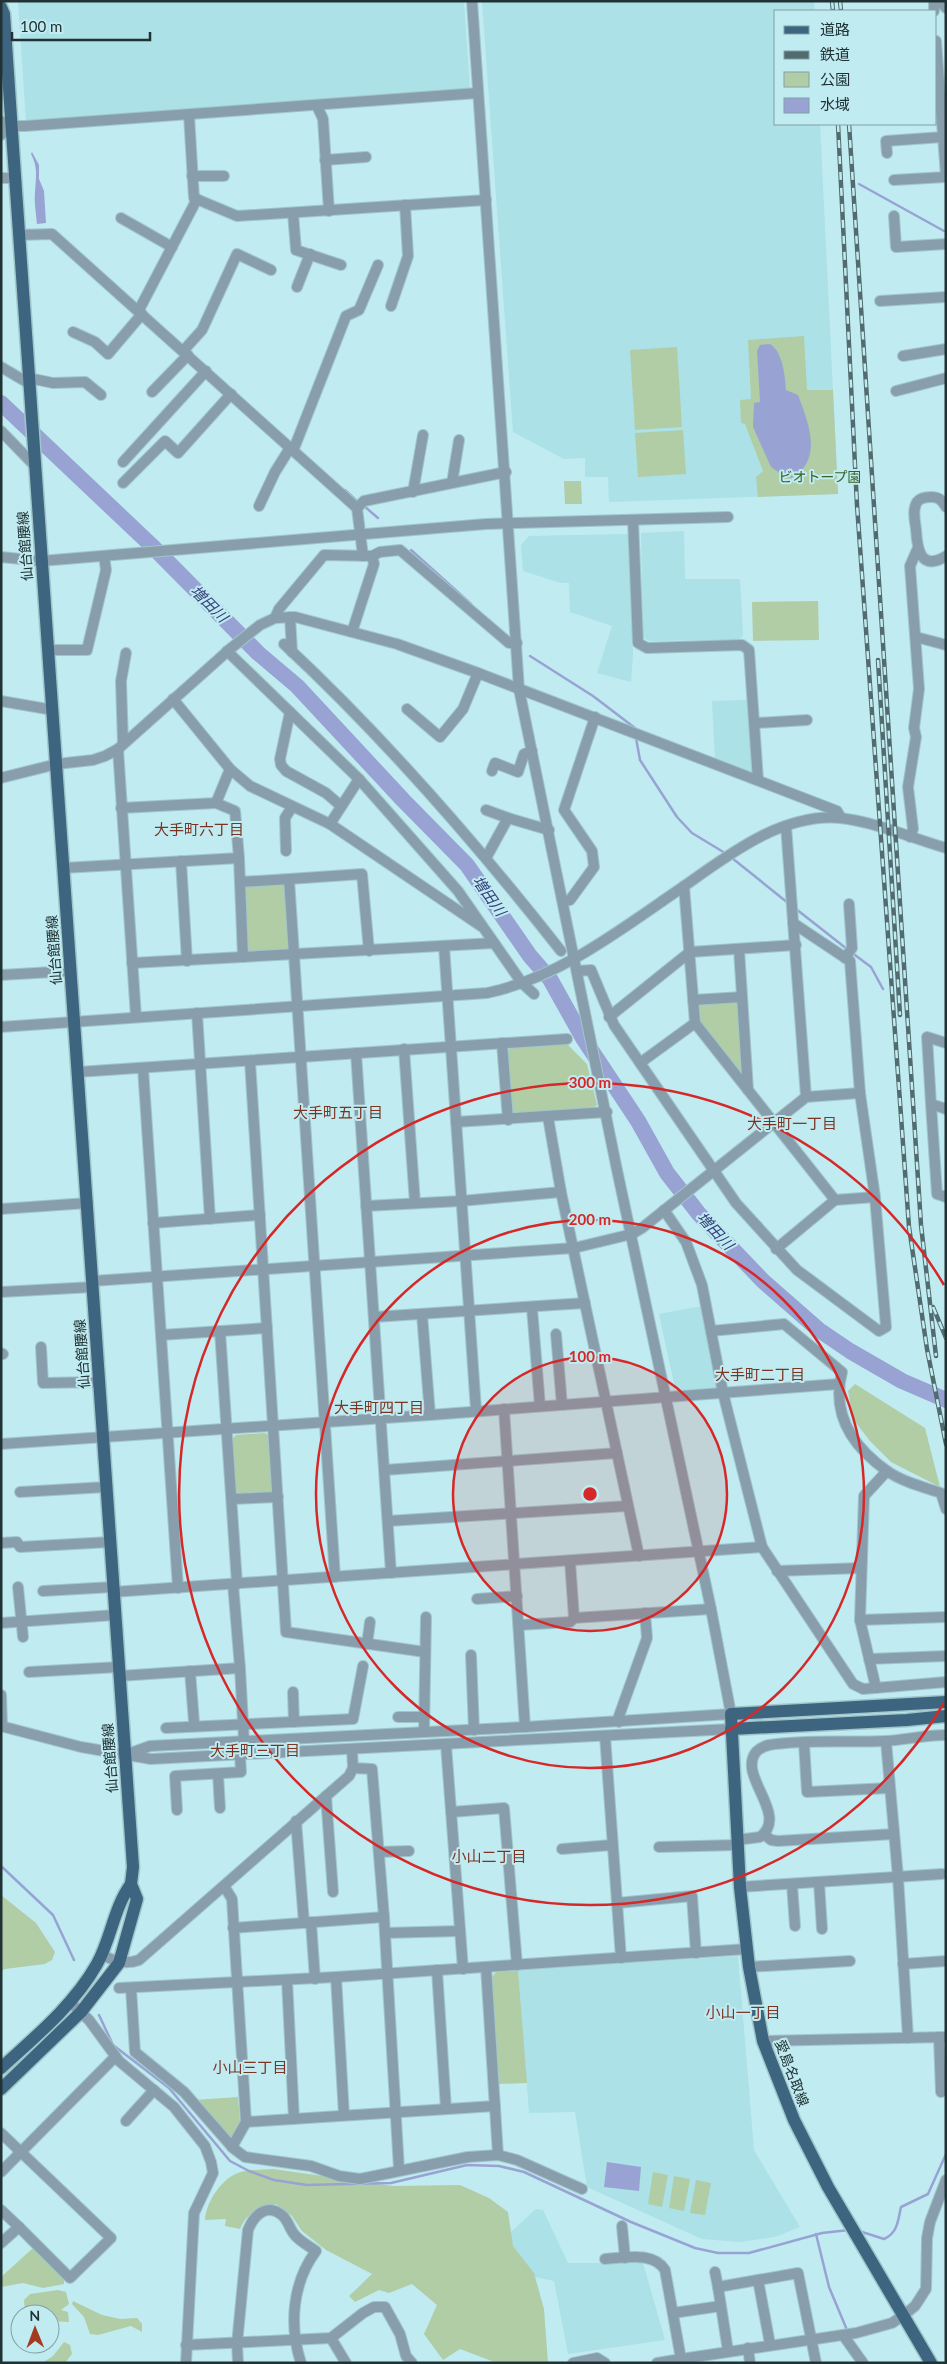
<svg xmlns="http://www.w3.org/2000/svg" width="947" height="2364" font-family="Lato,'Noto Sans JP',sans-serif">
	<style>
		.built { fill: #abe1e7 }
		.green { fill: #b0cda6 }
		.water { fill: #98a3d4 }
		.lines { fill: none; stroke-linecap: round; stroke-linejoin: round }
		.stream { stroke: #98a3d4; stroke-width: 2.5 }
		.river { stroke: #98a3d4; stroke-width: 16 }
		.minor-casing { stroke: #a0c6cb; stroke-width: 12 }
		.major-casing { stroke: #a0c6cb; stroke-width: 15 }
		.minor { stroke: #899ead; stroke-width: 10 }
		.major { stroke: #3e657f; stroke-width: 12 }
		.rail-casing { stroke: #516b6e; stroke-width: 4.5 }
		.rail { stroke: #c0ebf1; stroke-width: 2.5; stroke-dasharray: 8; stroke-linecap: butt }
		.ring { fill: none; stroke: #d62828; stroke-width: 2.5 }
		.labels { text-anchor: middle; stroke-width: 4; stroke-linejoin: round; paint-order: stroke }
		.park-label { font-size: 14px; fill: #386226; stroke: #c0ebf1 }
		.street-label { font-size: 14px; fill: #203234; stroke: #c0ebf1 }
		.water-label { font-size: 15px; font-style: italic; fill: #36407c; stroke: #c0ebf1 }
		.neighbourhood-label { font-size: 15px; fill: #793424; stroke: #c0ebf1 }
		.centre { fill: #d62828; stroke: #c0ebf1; stroke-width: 2.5 }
		.ring-label { font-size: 15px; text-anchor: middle; font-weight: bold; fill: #d62828; stroke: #c0ebf1; stroke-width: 4; stroke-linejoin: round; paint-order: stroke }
	</style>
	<rect width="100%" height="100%" fill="#c0ebf1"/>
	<g class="built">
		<path d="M18 1H464L470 90 26 120Z"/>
		<path d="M482 1H814L815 11H776V124H820L838 494 609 502 608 477H585V458L564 459 513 432Z"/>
		<path d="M684 531 685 579H740L743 636 739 640 649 641 643 637 641 533Z"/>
		<path d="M628 534 633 654 631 682 597 673 612 626 570 612 569 583H561L523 571 521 545 529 536Z"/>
		<path d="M747 700 754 774 715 759 712 701Z"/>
		<path d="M702 1306 718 1386 715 1388 679 1390 675 1388 659 1314Z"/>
		<path d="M738 1956 754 2150 800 2227 775 2237 740 2242 702 2239 587 2187 575 2112 529 2113 518 1970Z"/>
		<path d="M536 2209 543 2210 568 2263H643L665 2340 568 2354 554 2281 526 2275 503 2239Z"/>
	</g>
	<g class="green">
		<path d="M804 336 807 390H833L838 494 758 497 756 477 763 471 745 424 741 423 740 400 751 399 748 340Z"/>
		<path d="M677 347 682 427 635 430 630 350Z"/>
		<path d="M683 430 686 474 638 477 635 433Z"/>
		<path d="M564 481H581L582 504H565Z"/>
		<path d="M818 601 819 640 753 641 752 602Z"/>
		<path d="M285 884 290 947 286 952 252 953 247 949 244 889 247 885Z"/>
		<path d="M735 1001 740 1004 744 1069 739 1072 699 1023 698 1006 701 1003Z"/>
		<path d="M567 1044 587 1064 597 1105 593 1108 518 1115 511 1111 507 1052 512 1046Z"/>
		<path d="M855 1384 925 1428 940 1487 891 1462 870 1441 853 1419 848 1391Z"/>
		<path d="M265 1433 271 1437 274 1491 272 1494 239 1496 235 1493 232 1439 236 1435Z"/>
		<path d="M1 1895 36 1923 55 1952 52 1960 45 1964 5 1969 1 1971Z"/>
		<path d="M518 1970 527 2083 499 2084 492 1977 497 1971Z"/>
		<path d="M238 2097 240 2122 234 2137 227 2138 194 2100Z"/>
		<path d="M273 2169 393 2186 460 2185 489 2198 508 2212 513 2246 534 2273 544 2309 548 2363H497L460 2349 443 2360 424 2334 437 2305 412 2284 389 2293 379 2290 355 2302 349 2296 372 2274 326 2250 302 2231 292 2216 276 2204C259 2209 247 2212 240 2229L225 2226 226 2219 205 2220C206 2202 222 2177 241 2172 251 2169 263 2170 273 2169Z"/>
		<path d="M653 2172 668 2175 662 2207 648 2204Z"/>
		<path d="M674 2176 690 2179 684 2211 669 2208Z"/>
		<path d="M696 2180 711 2183 705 2215 690 2213Z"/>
		<path d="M33 2248 64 2277V2284L43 2288 23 2283 1 2287V2277Z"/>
		<path d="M58 2290 66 2292 69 2304 61 2310 68 2312 69 2322 52 2321 50 2314H45L41 2310 25 2312 24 2300 30 2294Z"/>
		<path d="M73 2301 102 2315 120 2319 137 2318 142 2324V2332L131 2326 98 2335 90 2334 84 2317 72 2304Z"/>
		<path d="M64 2342 70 2345 72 2354 65 2363H42L53 2356Z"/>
	</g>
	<g class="water">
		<path d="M32 152 39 165V179L44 191 46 223 37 224C36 213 34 202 35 192 36 177 38 167 31 154Z"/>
		<path d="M770 344C783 352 785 376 786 390L798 395C808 422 823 457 794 477L787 478 771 467 753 427 754 403 760 402 757 351 760 345Z"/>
		<path d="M607 2162 641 2167 639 2191 604 2187Z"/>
	</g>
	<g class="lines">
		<g class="stream">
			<path d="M859 184 944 231"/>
			<path d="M345 490 359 503"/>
			<path d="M364 506 378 518"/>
			<path d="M411 550 471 604"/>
			<path d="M530 656 593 696 635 728"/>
			<path d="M636 738 640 760 677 817 692 833 725 853"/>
			<path d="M732 858 788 903"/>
			<path d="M796 909 847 949"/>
			<path d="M851 952 871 967 883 989"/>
			<path d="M1 1866 53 1915 74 1960"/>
			<path d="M99 2015 113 2045 169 2088 230 2161 249 2171 274 2180 307 2185 391 2183 467 2165 499 2166 524 2172 631 2222 695 2248 718 2253H749L822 2233 849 2230"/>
			<path d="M859 2231 884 2239C898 2233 898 2220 901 2207L928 2194 946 2154"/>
			<path d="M816 2234 829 2287 847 2330"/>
		</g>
		<path class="river" d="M1 403 151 545 258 653 297 686 403 800 467 865 530 956 550 979 583 1038 638 1121 667 1173 699 1214 763 1281 819 1330 850 1351 902 1381 946 1400"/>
		<g class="minor-casing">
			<g id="minor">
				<path d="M934 1V11"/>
				<path d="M939 1 946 8"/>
				<path d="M936 41 946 176"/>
				<path d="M317 106 323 119 329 211"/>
				<path d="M189 115 194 198 237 216 486 200"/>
				<path d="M1 121 12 126H25L478 93"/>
				<path d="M1 135 12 126"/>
				<path d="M887 153 886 141 943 137"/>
				<path d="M325 160 366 157"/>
				<path d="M192 176H224"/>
				<path d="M1 178H16"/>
				<path d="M894 180 946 177"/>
				<path d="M293 213 296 250 341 265"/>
				<path d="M894 216 896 247 946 244"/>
				<path d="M121 218 172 247"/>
				<path d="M19 235 52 234 357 508 363 556"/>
				<path d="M297 287 310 254"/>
				<path d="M880 301 946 297"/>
				<path d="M391 306 408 256 405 205"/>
				<path d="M139 310 197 199"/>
				<path d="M73 332 95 342 108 354 142 314"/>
				<path d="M183 351 202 330 237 254 271 270"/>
				<path d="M903 356 946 349"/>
				<path d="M1 367 30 384"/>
				<path d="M29 378 53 383 85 382 101 395"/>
				<path d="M896 391 946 378"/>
				<path d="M152 392 188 355"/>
				<path d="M1 431 35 466"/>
				<path d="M293 451 346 316 359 310 378 265"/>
				<path d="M123 462 206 371"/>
				<path d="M123 483 165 441 178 453 231 394"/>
				<path d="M452 483 459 440"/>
				<path d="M413 492 423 435"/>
				<path d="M259 506 275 472 290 448"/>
				<path d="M946 507C942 500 939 497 931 497 926 497 920 498 917 502 912 510 915 521 916 529 917 548 920 572 946 556"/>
				<path d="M357 508 364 501 506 472"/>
				<path d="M633 520 638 643 647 648 742 645 749 650 758 780"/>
				<path d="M1 557 41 561 486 524 728 517"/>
				<path d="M290 617 292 652"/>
				<path d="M275 618 279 609 324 555 372 556 380 552 400 550 509 643H517"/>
				<path d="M352 632 374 564 372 556"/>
				<path d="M916 637 946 645"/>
				<path d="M284 644C385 738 476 843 561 951"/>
				<path d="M48 650H87L106 570 104 556"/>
				<path d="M227 651 359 779 458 891 522 983 534 994"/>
				<path d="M173 699 230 769 216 803 235 811 239 858 243 957"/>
				<path d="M1 701 53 710"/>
				<path d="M407 709 440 737 463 709 478 673"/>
				<path d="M290 712 280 759 281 765 286 771 326 793 341 806"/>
				<path d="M756 723 807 720"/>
				<path d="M123 744 121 681 126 653"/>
				<path d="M118 749 136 1017"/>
				<path d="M230 769 250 786 330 824 481 926"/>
				<path d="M492 771 495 763 518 772 524 754 532 751"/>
				<path d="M1 778 57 764 93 760 105 756 118 749 230 649 260 625 275 618 295 617 397 644 478 673 837 811 841 818"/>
				<path d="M121 808 216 803"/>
				<path d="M486 810 508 818"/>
				<path d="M330 824 359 779"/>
				<path d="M910 837 913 829 908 787 916 737 914 728 919 689 910 566 917 550"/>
				<path d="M286 851 285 818 292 807"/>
				<path d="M486 858 508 818 549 830"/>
				<path d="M181 861 187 961"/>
				<path d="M63 868 239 858"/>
				<path d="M289 879 362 874 369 951"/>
				<path d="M240 882 289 879 335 1577"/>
				<path d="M684 886 695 1023 835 1200"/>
				<path d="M564 901 570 900 594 867 592 851 564 810 595 717"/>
				<path d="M444 946 476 1410"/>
				<path d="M739 949 748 1090"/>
				<path d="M845 958 852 948 849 904"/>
				<path d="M132 963 494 943"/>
				<path d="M578 971 591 970 614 1025 736 1203 797 1270 879 1331 886 1327 875 1197 860 1093 850 961 793 923"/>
				<path d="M1 975 70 971"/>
				<path d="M693 1000 742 997"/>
				<path d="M197 1013 210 1219"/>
				<path d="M609 1017 690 952 796 945"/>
				<path d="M1 1027 487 993C559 978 621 929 680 889 726 857 780 813 840 818 876 822 911 838 946 848"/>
				<path d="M502 1043 508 1120"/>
				<path d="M946 1043 927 1037 931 1104 946 1109"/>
				<path d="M404 1049 415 1203"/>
				<path d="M356 1053 391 1573"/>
				<path d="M250 1061 286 1632 425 1652"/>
				<path d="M640 1063 695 1023"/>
				<path d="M143 1068 178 1588"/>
				<path d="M78 1072 567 1039"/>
				<path d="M806 1097 860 1093"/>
				<path d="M931 1104 937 1194 946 1197"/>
				<path d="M548 1117 561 1192 639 1556"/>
				<path d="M456 1122 607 1112"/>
				<path d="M366 1206 461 1201 561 1192"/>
				<path d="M1 1209 88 1203"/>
				<path d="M664 1210 686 1242 702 1285 723 1393 762 1547 853 1684 863 1689 946 1682"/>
				<path d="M153 1223 260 1215"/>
				<path d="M776 1249 835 1200 875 1197"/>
				<path d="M93 1281 574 1248 632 1234 642 1228 806 1097 786 826"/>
				<path d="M1 1292 93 1287"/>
				<path d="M532 1308 540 1406"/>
				<path d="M422 1314 430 1415"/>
				<path d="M374 1317 585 1303"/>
				<path d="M220 1331 237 1584"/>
				<path d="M711 1331 784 1324 842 1372C831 1415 853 1447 887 1471 903 1482 923 1487 941 1493L946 1509"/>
				<path d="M556 1334 562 1405"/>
				<path d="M161 1335 267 1328"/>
				<path d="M41 1347 43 1383 99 1382"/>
				<path d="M1 1353 3 1354"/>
				<path d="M504 1409 525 1727"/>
				<path d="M1 1444 430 1415 839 1384"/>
				<path d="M385 1470 617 1453"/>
				<path d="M20 1492 106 1487"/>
				<path d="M232 1499 278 1497"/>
				<path d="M388 1521 628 1506"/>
				<path d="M1 1543 17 1542 20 1547 110 1542"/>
				<path d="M570 1561 574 1618 711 1609"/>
				<path d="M777 1571 861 1568"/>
				<path d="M18 1587 23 1637"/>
				<path d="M43 1591 113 1587"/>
				<path d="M113 1592 762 1547"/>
				<path d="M477 1599 517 1596"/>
				<path d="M860 1620 946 1617"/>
				<path d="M1 1623 115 1615"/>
				<path d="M519 1625 570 1622 574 1618"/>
				<path d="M367 1644 370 1622"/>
				<path d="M471 1655 474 1730"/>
				<path d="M869 1659 946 1656"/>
				<path d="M240 1668 244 1741"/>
				<path d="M190 1671 194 1722"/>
				<path d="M29 1672 119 1667"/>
				<path d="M119 1676 240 1668 233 1584"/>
				<path d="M876 1688 860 1620 864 1496 887 1471"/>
				<path d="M293 1692 294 1722"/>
				<path d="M1 1695 2 1726"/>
				<path d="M398 1717H425"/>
				<path d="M619 1722V1716L647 1638 645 1613"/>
				<path d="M1 1726 81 1747 151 1759 731 1729"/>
				<path d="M166 1728 353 1719 363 1666"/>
				<path d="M424 1732 426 1617"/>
				<path d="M605 1736 621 1958"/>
				<path d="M886 1741 898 1877 908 2038"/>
				<path d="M804 1743 807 1792 890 1788"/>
				<path d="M446 1745 463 1969"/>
				<path d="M125 1755 150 1746 525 1727 731 1714 711 1609 617 1170 519 689 472 1"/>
				<path d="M353 1768 372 1769 384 1917 399 2169"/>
				<path d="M218 1774 220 1808"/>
				<path d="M326 1796 333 1892"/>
				<path d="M177 1810 175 1776 241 1772 240 1755"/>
				<path d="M451 1812 504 1808 517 1965"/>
				<path d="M296 1821 304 1923"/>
				<path d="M764 1834 771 1840 778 1841 894 1834"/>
				<path d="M737 1840 760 1837C790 1815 737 1776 756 1752 759 1749 764 1746 769 1745 807 1739 847 1743 885 1741 905 1740 925 1735 946 1735"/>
				<path d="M659 1847 737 1845"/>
				<path d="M562 1849 612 1845"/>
				<path d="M379 1852 409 1851"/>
				<path d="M819 1882 822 1929"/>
				<path d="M792 1884 795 1926"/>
				<path d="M224 1886 232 1899 246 2122 232 2147"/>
				<path d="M740 1887 942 1874"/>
				<path d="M617 1903 692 1896 696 1953"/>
				<path d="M311 1922 315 1979"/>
				<path d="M233 1928 384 1917"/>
				<path d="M385 1933 460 1931"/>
				<path d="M102 1955C115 1961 125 1965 139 1960L349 1776 353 1768 352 1750"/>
				<path d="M903 1964 946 1961"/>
				<path d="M486 1967 498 2155"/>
				<path d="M749 1967 850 1961"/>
				<path d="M437 1970 446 2109"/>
				<path d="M336 1977 344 2115"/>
				<path d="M287 1980 294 2119"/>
				<path d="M119 1988 336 1977 747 1949"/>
				<path d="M131 1988 135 2052 184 2092 233 2148 245 2157 311 2166 339 2176 360 2179 468 2157 498 2155 517 2160 582 2189"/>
				<path d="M70 2002 89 2020 119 2061 174 2107 205 2146 211 2162 213 2173 194 2213 186 2363"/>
				<path d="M939 2037 941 2092"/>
				<path d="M763 2041 946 2037"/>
				<path d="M126 2121 154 2090"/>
				<path d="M246 2122 495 2106"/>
				<path d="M1 2133 111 2238 70 2278 19 2227"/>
				<path d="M1 2172 115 2057"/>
				<path d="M1 2210 19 2227 1 2243"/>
				<path d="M622 2226 625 2258"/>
				<path d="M605 2259C625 2258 653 2251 665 2270L681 2359 856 2333 892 2323 904 2315 915 2306 926 2289 927 2238 930 2222 946 2180"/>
				<path d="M715 2272 718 2287"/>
				<path d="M758 2280 770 2344"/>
				<path d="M673 2313 721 2306"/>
				<path d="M843 2335 863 2363"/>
				<path d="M331 2338 346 2363"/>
				<path d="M186 2345 331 2338 363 2313 374 2307H385L400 2334 406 2356 412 2363"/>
				<path d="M748 2348 750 2363"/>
				<path d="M728 2351 718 2287 798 2273 816 2363"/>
				<path d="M238 2363 237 2344 248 2230C254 2215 267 2202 283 2216 288 2221 290 2229 294 2234 299 2241 309 2246 316 2251 292 2283 289 2326 301 2363"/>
				<path d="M573 2363 597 2358 605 2363"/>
				<path d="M657 2363 681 2359"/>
			</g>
		</g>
		<g class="major-casing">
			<g id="major">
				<path d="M1 7 4 14 13 147 133 1867 131 1884 137 1899 119 1963 81 2012 1 2089"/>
				<path d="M731 1729 907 1720 946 1716"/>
				<path d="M1 2068C35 2037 74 2005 97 1964 111 1939 114 1907 131 1884"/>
				<path d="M931 2363 828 2187 794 2120 763 2041 749 1967 740 1887 731 1714 946 1702"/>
			</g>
		</g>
		<use href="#minor" class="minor"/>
		<use href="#major" class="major"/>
		<g class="rail-casing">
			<g id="rail">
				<path d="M832 1 833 11"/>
				<path d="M840 1 841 11"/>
				<path d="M838 124 857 505 909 1227 927 1349 946 1444"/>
				<path d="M849 124 921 1225 936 1356"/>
				<path d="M878 660 900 1015"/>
				<path d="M933 1307 946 1338"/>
			</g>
		</g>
		<use href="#rail" class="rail"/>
	</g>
	<circle cx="590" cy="1494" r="137" fill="#d62828" fill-opacity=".12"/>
	<g class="ring">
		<circle cx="590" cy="1494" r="137"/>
		<circle cx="590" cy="1494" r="274"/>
		<path d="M944 1703A411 411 0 1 1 944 1285"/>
	</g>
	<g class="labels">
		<g class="park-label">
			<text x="820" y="482">ビオトープ園</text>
		</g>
		<g class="street-label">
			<text transform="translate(25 546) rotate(-94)" y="5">仙台館腰線</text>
			<text transform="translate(54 950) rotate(-94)" y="5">仙台館腰線</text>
			<text transform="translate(82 1354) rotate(-94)" y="5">仙台館腰線</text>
			<text transform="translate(110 1758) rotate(-94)" y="5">仙台館腰線</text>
			<text transform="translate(792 2073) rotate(69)" y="5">愛島名取線</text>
		</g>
		<g class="water-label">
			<text transform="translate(209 604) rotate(45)" y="5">増田川</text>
			<text transform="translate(489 896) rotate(55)" y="5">増田川</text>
			<text transform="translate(715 1231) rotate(47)" y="5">増田川</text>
		</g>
		<g class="neighbourhood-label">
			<text x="199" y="835">大手町六丁目</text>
			<text x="338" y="1118">大手町五丁目</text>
			<text x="792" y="1129">大手町一丁目</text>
			<text x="760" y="1380">大手町二丁目</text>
			<text x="379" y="1413">大手町四丁目</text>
			<text x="255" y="1756">大手町三丁目</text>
			<text x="489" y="1862">小山二丁目</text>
			<text x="743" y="2018">小山一丁目</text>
			<text x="250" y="2073">小山三丁目</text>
		</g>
	</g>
	<circle cx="590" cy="1494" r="8" class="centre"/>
	<g class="ring-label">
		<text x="590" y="1088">300 m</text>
		<text x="590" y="1225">200 m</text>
		<text x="590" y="1362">100 m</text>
	</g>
	<rect width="947" height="2364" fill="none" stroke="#203234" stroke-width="5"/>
	<rect x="774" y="10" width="162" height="115" fill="#c0ebf1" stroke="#80a1a5"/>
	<rect x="784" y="26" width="25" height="8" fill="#3e657f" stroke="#80a1a5"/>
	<text x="820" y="35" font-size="15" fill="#203234">道路</text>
	<rect x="784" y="51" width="25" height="8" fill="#516b6e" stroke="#80a1a5"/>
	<text x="820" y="60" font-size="15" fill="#203234">鉄道</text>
	<rect x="784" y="72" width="25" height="15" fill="#b0cda6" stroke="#80a1a5"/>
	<text x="820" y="85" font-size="15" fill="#203234">公園</text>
	<rect x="784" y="98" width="25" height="15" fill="#98a3d4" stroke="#80a1a5"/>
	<text x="820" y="110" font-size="15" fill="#203234">水域</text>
	<g transform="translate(35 2329) rotate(359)"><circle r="24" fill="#c0ebf1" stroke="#80a1a5"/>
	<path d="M0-4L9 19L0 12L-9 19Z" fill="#a43b21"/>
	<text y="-8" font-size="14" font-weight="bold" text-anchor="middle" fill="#203234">N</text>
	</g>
	<path d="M12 32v8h138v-8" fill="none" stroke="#203234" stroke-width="2.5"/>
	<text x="20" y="32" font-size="15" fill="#203234" stroke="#c0ebf1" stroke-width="4" paint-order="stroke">100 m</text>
</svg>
